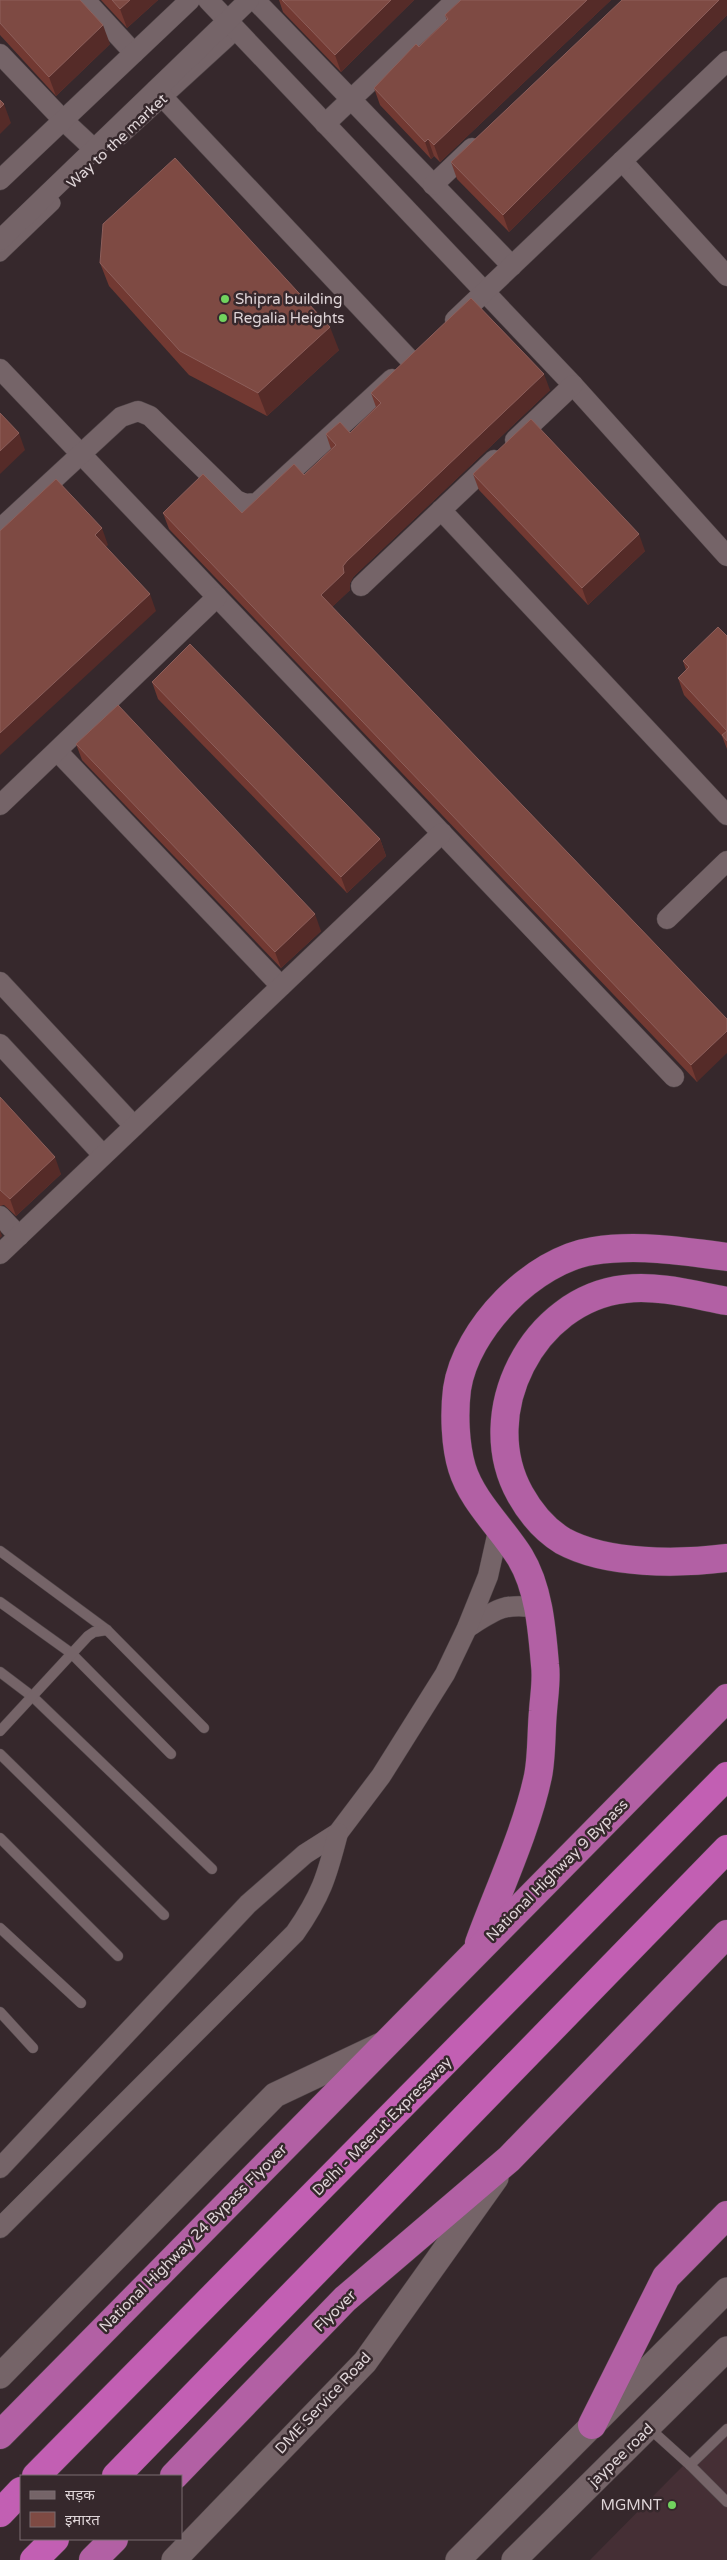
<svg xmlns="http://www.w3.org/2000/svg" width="727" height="2560" font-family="'Varela Round','Noto Sans Devanagari',sans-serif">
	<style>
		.built { fill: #452f35 }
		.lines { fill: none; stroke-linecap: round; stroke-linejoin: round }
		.service-casing { stroke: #4f4447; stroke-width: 11 }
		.pedestrian-casing { stroke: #4f4447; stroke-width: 16 }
		.minor-casing { stroke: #4f4447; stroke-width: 21 }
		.tertiary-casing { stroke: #4f4447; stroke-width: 26 }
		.trunk-casing { stroke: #4f4447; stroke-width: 29 }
		.motorway-casing { stroke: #4f4447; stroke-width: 29 }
		.service { stroke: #756468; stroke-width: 10 }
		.pedestrian { stroke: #756468; stroke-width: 15 }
		.minor { stroke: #756468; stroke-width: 20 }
		.tertiary { stroke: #756468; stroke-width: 25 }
		.trunk { stroke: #b260a4; stroke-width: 28 }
		.motorway { stroke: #c25fb3; stroke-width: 28 }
		.wall { fill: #723932 }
		.shaded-wall { fill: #552b28 }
		.building { fill: #7e4a43; stroke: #8d5f5b }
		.poi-dot { fill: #71d35e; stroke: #36282c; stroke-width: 2 }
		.labels { text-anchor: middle; stroke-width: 5; stroke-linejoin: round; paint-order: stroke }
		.street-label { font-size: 15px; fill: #dfd5d8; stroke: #36282c }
		.poi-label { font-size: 15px; fill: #dfd5d8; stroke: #36282c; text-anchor: start }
	</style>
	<rect width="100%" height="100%" fill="#36282c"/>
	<path class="built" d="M727 2422V2560H590L671 2478Z"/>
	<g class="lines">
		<g class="service-casing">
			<g id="service">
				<path d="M0 1551 107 1630 204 1728"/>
				<path d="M0 1602 71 1653 171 1754"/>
				<path d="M0 1672 33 1697 212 1869"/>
				<path d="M0 1731 88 1636 94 1632 107 1630"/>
				<path d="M0 1754 164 1915"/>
				<path d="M0 1838 118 1956"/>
				<path d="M0 1928 81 2003"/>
				<path d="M0 2012 33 2048"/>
				<path d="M649 2428 690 2465"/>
				<path d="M727 2429 690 2465 727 2502"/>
			</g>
		</g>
		<g class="pedestrian-casing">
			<g id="pedestrian">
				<path d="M120 138 237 31"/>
				<path d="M0 254 53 203"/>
			</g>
		</g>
		<g class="minor-casing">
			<g id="minor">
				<path d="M85 0 134 53"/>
				<path d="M208 0 573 385 727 556"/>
				<path d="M255 0 512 266"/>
				<path d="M0 54 63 120 94 149"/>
				<path d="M156 90 411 361"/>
				<path d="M325 124 456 0"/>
				<path d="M622 161 727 276"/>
				<path d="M0 180 190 0"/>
				<path d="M433 185 472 148"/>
				<path d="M0 240 249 0"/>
				<path d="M455 320 727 61"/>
				<path d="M0 369 674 1077"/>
				<path d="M515 440 573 385"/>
				<path d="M441 510 727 815"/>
				<path d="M0 529 121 417 138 411 150 416 236 500 245 504 257 503 392 379"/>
				<path d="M361 586 494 460"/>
				<path d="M57 751 281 986"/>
				<path d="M0 805 217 597"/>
				<path d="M667 919 727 861"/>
				<path d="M0 982 134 1126"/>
				<path d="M0 1044 103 1155"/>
				<path d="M0 1216 19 1236"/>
				<path d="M0 1254 442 833"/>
				<path d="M467 1628C495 1610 504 1602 538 1608"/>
				<path d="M0 2168 248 1904 305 1854 338 1833 381 1776 445 1674 467 1628 488 1576 499 1527"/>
				<path d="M0 2228 295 1933C321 1896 327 1876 338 1833"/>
			</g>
		</g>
		<g class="tertiary-casing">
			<g id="tertiary">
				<path d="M0 2376 275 2095 383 2044"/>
				<path d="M174 2560 365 2362 496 2178"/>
				<path d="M458 2560 727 2290"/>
				<path d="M514 2560 727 2349"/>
			</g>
		</g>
		<g class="trunk-casing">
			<g id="trunk">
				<path d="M727 1301C694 1295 659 1285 625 1289 533 1299 475 1413 520 1494 530 1512 545 1530 563 1541 607 1565 679 1564 727 1558"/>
				<path d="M479 1943C498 1891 527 1829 538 1776 542 1756 541 1732 543 1711 544 1696 547 1680 545 1665 542 1630 539 1588 520 1557 502 1528 472 1501 462 1468 455 1445 454 1413 457 1389 466 1329 533 1260 593 1251 637 1244 684 1251 727 1257"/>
				<path d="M592 2425 666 2277 727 2215"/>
				<path d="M0 2435 727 1698"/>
				<path d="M174 2476 345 2299 509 2159 727 1934"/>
				<path d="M93 2560 114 2539"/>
			</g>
		</g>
		<g class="motorway-casing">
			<g id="motorway">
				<path d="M36 2476 727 1776"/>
				<path d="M116 2476 727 1849"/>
				<path d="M0 2513 21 2491"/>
				<path d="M34 2560 55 2539"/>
			</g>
		</g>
		<use href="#service" class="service"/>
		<use href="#pedestrian" class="pedestrian"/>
		<use href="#minor" class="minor"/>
		<use href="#tertiary" class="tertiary"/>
		<use href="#trunk" class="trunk"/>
		<use href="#motorway" class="motorway"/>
	</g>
	<g class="wall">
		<path d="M0 0 110 44 56 96 0 35Z"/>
		<path d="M101 0H158L127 28Z"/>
		<path d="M279 0H414L341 72 283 12Z"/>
		<path d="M461 0H611L440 162 434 156 431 159 380 105 374 88 447 20 445 15Z"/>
		<path d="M727 0V15L509 232 457 179 451 162Z"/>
		<path d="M100 263 339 350 267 416 189 375 109 286Z"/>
		<path d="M550 390 353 577 350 583V590L332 607 727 1019 697 1082 169 529 163 513H242L304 475 331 449 326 434 350 433 376 407 371 393Z"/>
		<path d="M473 474 645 551 588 605 479 490Z"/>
		<path d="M727 636V749L722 736 684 695 678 678 686 670 683 661Z"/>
		<path d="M152 682 380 839 386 856 347 893 158 699Z"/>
		<path d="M76 744 321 931 281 968 82 760Z"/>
		<path d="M0 1097 61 1174 16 1216 4 1205 0 1206Z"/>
	</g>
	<g class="shaded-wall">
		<path d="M130 0H158L127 28 120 9Z"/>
		<path d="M391 0H414L341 72 335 55Z"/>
		<path d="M587 0H611L440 162 434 145Z"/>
		<path d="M719 0H727V15L509 232 503 215Z"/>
		<path d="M103 25 110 44 56 96 49 77Z"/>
		<path d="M4 104 11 123 0 134V108Z"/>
		<path d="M428 139 434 156 431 159 425 142Z"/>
		<path d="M330 327 339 350 267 416 258 393Z"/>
		<path d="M544 374 550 390 353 577 350 583V590L327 612 321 595 347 561Z"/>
		<path d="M19 433 25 450 0 474V451Z"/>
		<path d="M102 528 108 545 101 551 95 535Z"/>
		<path d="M639 534 645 551 588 605 582 588Z"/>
		<path d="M150 594 156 611 0 755V733Z"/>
		<path d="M380 839 386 856 347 893 341 877Z"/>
		<path d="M315 914 321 931 281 968 275 952Z"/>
		<path d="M727 1031V1053L697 1082 691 1065Z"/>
		<path d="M55 1157 61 1174 16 1216 10 1199Z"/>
		<path d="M0 1230 2 1236 0 1238Z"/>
	</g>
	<g class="building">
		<path d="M0 0H80L103 25 49 77 0 23Z"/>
		<path d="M112 0H130L120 9Z"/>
		<path d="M282 0H391L335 55Z"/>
		<path d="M461 0H587L434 145 428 139 425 142 374 88 416 44 419 47 448 19 445 15Z"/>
		<path d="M622 0H719L503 215 451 162Z"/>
		<path d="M0 100 4 104 0 108Z"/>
		<path d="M175 158 330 327 258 393 180 351 100 263 103 224Z"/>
		<path d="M471 298 544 374 347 561 343 566 344 573 321 595 727 1019V1031L691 1065 163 513 203 474 242 513 294 464 304 475 336 445 326 434 340 422 350 433 381 403 371 393Z"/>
		<path d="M0 413 19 433 0 451Z"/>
		<path d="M531 419 639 534 582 588 473 474Z"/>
		<path d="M56 479 102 528 95 535 150 594 0 733V531Z"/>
		<path d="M718 627 727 636V741L722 735 727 731 678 678 689 667 683 661Z"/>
		<path d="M190 644 380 839 341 877 152 682Z"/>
		<path d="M118 705 315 914 275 952 76 744Z"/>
		<path d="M0 1097 55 1157 10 1199 0 1190Z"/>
	</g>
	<g class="poi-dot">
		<circle cx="225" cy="299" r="5"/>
		<circle cx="223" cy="318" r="5"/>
		<circle cx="672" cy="2505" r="5"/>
	</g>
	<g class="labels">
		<g class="street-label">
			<text transform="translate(117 141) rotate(-43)" y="5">Way to the market</text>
			<text transform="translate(557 1870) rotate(-45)" y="5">National Highway 9 Bypass</text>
			<text transform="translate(382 2126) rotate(-45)" y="5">Delhi - Meerut Expressway</text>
			<text transform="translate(193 2238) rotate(-45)" y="5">National Highway 24 Bypass Flyover</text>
			<text transform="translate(335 2311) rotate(-45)" y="5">Flyover</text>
			<text transform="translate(323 2403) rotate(-47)" y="5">DME Service Road</text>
			<text transform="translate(621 2455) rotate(-44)" y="5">jaypee road</text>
		</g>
		<g class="poi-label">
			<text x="235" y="304">Shipra building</text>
			<text x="233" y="323">Regalia Heights</text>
			<text x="662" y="2510" text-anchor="end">MGMNT</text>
		</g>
	</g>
	<rect x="20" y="2475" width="162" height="65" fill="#36282c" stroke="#7a6d71"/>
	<rect x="30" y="2491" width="25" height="8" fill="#756468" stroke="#7a6d71"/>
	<text x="65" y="2500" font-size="15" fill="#dfd5d8">सड़क</text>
	<rect x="30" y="2512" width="25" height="15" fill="#7e4a43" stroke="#7a6d71"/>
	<text x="65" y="2525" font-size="15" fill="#dfd5d8">इमारत</text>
</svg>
